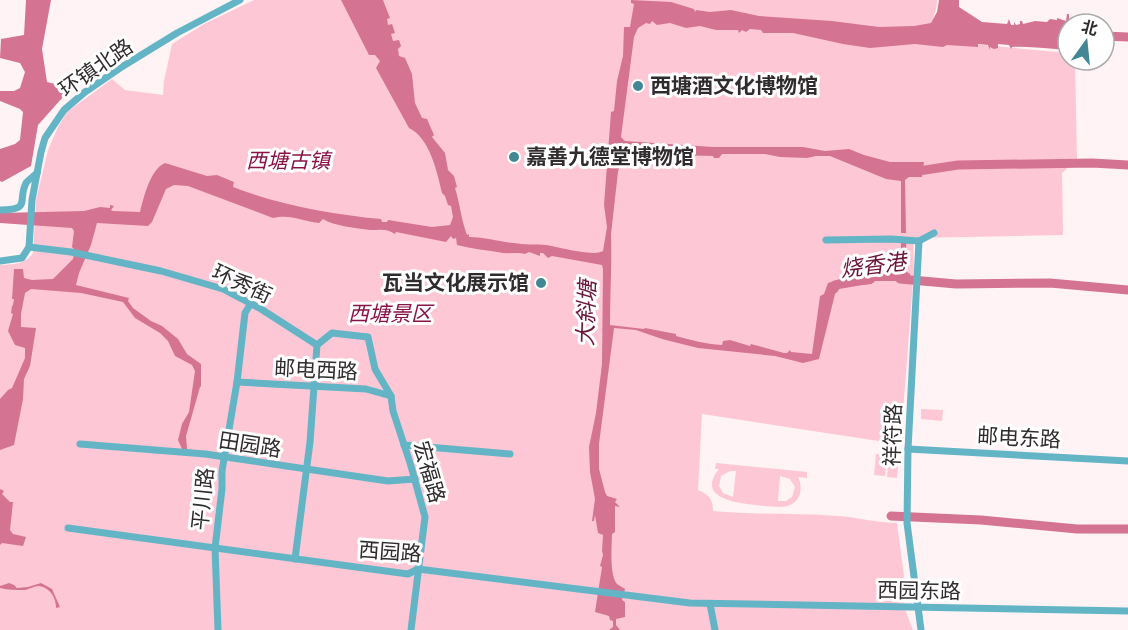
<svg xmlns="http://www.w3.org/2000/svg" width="1128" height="630" font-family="Spectral,'Noto Sans SC',serif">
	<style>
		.green { fill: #fec7d5; fill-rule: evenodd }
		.water { fill: #d57492 }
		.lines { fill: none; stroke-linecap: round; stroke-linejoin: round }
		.river { stroke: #d57492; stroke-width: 9 }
		.minor { stroke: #63b5c6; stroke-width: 7 }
		.poi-dot { fill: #438795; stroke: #fff; stroke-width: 2 }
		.labels { text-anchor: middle; stroke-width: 6; stroke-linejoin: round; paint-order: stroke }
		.street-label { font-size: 21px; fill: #302c2d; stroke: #fff }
		.poi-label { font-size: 21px; font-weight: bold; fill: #302c2d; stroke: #fff; text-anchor: start }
		.park-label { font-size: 21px; font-style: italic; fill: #891347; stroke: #fff }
		.water-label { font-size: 22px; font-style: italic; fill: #6c1539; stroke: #fff }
	</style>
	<rect width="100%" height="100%" fill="#fff3f6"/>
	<g class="green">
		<path d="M254 0H937C937 14 929 24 928 40L1068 53V60H1075L1077 159 1062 173 1063 235 913 238 914 269 901 438 898 444 702 414 698 490C709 495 713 499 713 511 754 515 796 513 837 516 857 517 877 523 897 523L906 592 903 604 913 630H0V265C13 264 25 265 33 253L36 200 48 150 58 127 67 112 112 79 125 90 163 95 164 81 172 44 204 24Z"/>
		<path d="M921 409 943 410 942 421 921 419Z"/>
		<path d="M876 454 887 455 885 476 874 475Z"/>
		<path d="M889 455 899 456 897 478 887 477Z"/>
		<path d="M716 463 807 472V478L798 477C805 492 798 506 781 507 762 505 689 506 719 469H715ZM730 471H736L733 497 723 493 719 486 721 476ZM780 476 790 479 795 487 792 497 786 501H778Z"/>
	</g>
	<g class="water">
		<path d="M26 0H51L42 49 47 82 71 88 38 125 31 166 2 182 0 181V149L15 144 20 140 23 112 20 109 0 101V91H14L20 88 25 72 20 63 0 58 1 39 24 35Z"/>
		<path d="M341 0H383L390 18 387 19 388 25 392 24 395 33 391 34 393 41 399 40 401 46 398 49 399 56 405 58 412 74 415 103 422 118 427 119 434 135 432 137 445 153 448 170 454 176 457 187 455 188C460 204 461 219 467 235L469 234V237C487 237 499 242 514 243 524 245 536 244 546 245 559 247 593 257 603 251L607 227 604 205 611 112 614 111 617 81 623 56 624 27H630L634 4 631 3V0L671 2 694 9 695 12 696 10 710 12 731 10 759 16 832 21 879 27 914 26 931 23 937 12 939 0H959V7L982 22 1007 24 1009 19 1011 25H1014V22L1016 25 1020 24V21H1022L1023 24 1035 21 1047 22 1050 19 1057 20V18L1066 21 1067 14H1069V20L1078 19 1087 21V24H1068V50C1049 49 1031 46 1012 47L1011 49 1009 45 998 44V48L994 49 990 47V50L988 45 978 44V47L947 45 943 47 915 44 870 48 843 44 793 33H763L761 30 750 29 746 32 742 30 739 33 738 30H716L700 26 686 28 670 23 657 25 652 21 650 24 646 23 638 28 634 37 621 137 625 141 713 147H803L825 151 849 149 864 155 890 162H924L922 177H909L905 180 906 233H901V181L886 179 830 156H816L807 158 780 157 765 154H722L719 158H714L713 156 675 155 653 150 621 147 623 151 618 172 611 234C612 263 610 297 610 325L644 329 645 328 676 334V336C691 340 705 344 722 345L723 341 730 340 750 346 751 344 784 353H787L790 350 791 352 812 354 820 296 824 294 828 283 849 276 895 273 901 270V243H906L907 272 910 274V281H872V284L861 285 860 280 844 283 835 294 819 359 803 363 775 356 698 348 662 339 636 330 614 328 599 444V469L605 492 607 496 617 499 615 502 620 507 615 506V532L612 534C612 545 609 575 617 584 618 585 624 588 625 589L622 600 625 602V617L616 619V625L620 630H609L613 627V621L610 620 609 616 595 612 602 567 600 566 603 555 602 551 603 535 598 533 595 515 594 521H592L595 499 590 472 589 447 596 413 602 364 603 269 602 265 552 256 548 258 543 253H540V256L529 252 525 254C517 252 512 254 503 253 487 250 472 249 457 245L456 238 453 239 451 236 446 242 396 232 395 234C387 228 379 230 370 230 356 228 334 226 323 219L319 223C300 221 291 214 273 218L188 186 174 185 166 189 152 222 148 226 97 223 91 245 79 273 76 285 129 298 128 301 133 308 151 321 162 326 178 339 187 354 201 364V386L200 387 186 436 187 449H182L178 440 182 424 189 412 195 371 192 365 175 356 168 341 160 333 135 318 123 302 81 293 31 289 25 293 21 314V327L36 328 30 366 24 379 23 399 14 445 0 450V399L8 390 12 388 25 358V348L15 345 8 331 13 314 11 313 12 306 13 305 14 299H12L14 269H23L24 278 32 280 53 279 73 259 75 250 72 247 74 231 72 228 0 223V213L84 211 100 207 110 208V205L114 206 111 210 113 211 140 212C143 200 150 169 165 163L207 176 217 175 234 182 233 187C280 205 331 214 381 219L382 222H387L388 220 432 227 450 225 453 217 451 206 448 205 445 196 442 193C437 172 430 138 409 128L376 68 380 61 375 55H369Z"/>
		<path d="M0 489 4 491 2 494 10 502H13L10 530 13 534 26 537 23 546 2 543 0 545Z"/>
		<path d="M9 583 14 585 17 588 28 587 41 583 52 589 60 607 56 608C56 598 51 588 39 586 34 586 30 589 25 590 16 590 8 590 0 588V586Z"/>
	</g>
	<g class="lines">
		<g class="river">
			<path d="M1104 36 1128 37"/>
			<path d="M912 172 958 165 1092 163 1128 165"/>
			<path d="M900 279 956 284 1050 283 1128 290"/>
			<path d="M834 289 835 285 871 279"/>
			<path d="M891 516 981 520 1077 529H1128"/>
		</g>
		<g class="minor">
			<path d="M0 210C32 210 17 201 26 183 28 180 34 176 37 173"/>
			<path d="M826 240 891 239 919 241 934 233"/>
			<path d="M919 241 908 449 907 523 921 630"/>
			<path d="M29 247 71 252 161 271 223 289 261 309 317 345 332 333 368 337 375 369 391 396 393 411 411 466 425 517 411 630"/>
			<path d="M0 261 22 258 29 247 32 200 41 152 45 138 64 110 85 92 120 68 177 33 240 0"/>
			<path d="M237 382 366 389 391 396"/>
			<path d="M80 444 205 454 388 481 415 479"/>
			<path d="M404 445 510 454"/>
			<path d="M908 449 1128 461"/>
			<path d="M68 528 408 574 418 569 690 603 1128 611"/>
			<path d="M295 559 310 442 317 345"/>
			<path d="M710 604 715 630"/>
			<path d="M218 630 215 548 222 489V471L237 382 245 313 251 303"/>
		</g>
	</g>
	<g class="poi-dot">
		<circle cx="638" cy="86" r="6"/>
		<circle cx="514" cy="157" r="6"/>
		<circle cx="541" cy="283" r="6"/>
	</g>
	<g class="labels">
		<g class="street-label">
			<text transform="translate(96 68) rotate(-35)" y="7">环镇北路</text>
			<text transform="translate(242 284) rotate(25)" y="7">环秀街</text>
			<text transform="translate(316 370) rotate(3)" y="7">邮电西路</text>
			<text transform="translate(893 435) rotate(-88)" y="7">祥符路</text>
			<text transform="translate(1019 438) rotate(3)" y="7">邮电东路</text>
			<text transform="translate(250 445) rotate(9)" y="7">田园路</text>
			<text transform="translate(429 472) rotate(74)" y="7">宏福路</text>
			<text transform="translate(203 499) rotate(-84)" y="7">平川路</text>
			<text transform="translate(390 552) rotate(4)" y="7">西园路</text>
			<text transform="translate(919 591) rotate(1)" y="7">西园东路</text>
		</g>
		<g class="poi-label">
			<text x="650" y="93">西塘酒文化博物馆</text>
			<text x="526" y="164">嘉善九德堂博物馆</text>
			<text x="529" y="290" text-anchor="end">瓦当文化展示馆</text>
		</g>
		<g class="park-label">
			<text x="288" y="168">西塘古镇</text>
			<text x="390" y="321">西塘景区</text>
		</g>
		<g class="water-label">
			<text transform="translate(873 265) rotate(-7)" y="8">烧香港</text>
			<text transform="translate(586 313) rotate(-88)" y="8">大斜塘</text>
		</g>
	</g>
	<g transform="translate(1086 42) rotate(15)"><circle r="28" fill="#ffffff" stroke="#acabab" stroke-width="1.5"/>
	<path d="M0-4.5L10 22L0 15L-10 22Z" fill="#438795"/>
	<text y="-9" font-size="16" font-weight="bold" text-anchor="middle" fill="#302c2d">北</text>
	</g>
</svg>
